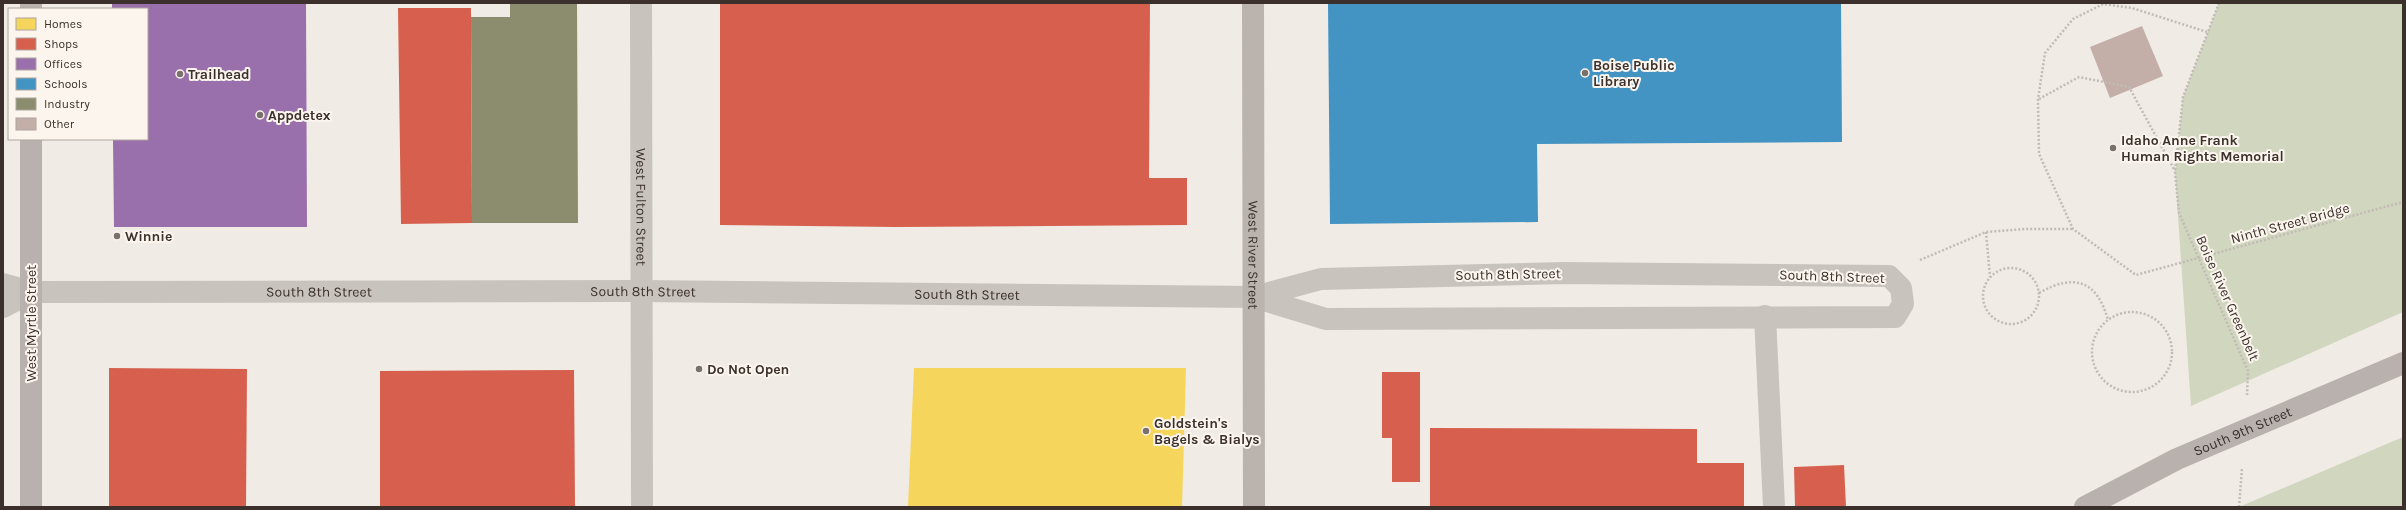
<svg xmlns="http://www.w3.org/2000/svg" width="2406" height="510" font-family="Karla,sans-serif">
	<style>
		.green { fill: #d1d6bf }
		.homes { fill: #f6d55c }
		.shops { fill: #d6604d }
		.offices { fill: #9970ab }
		.schools { fill: #4393c3 }
		.industry { fill: #8c8c6e }
		.building { fill: #c3afa7 }
		.lines { fill: none; stroke-linecap: round; stroke-linejoin: round }
		.path { stroke: #c2bbb6; stroke-width: 2.5; stroke-dasharray: 2 2; stroke-linecap: butt }
		.lane { stroke: #c9c3be; stroke-width: 22 }
		.street { stroke: #c9c3be; stroke-width: 22 }
		.secondary { stroke: #bab3ae; stroke-width: 22 }
		.primary { stroke: #b8b1ad; stroke-width: 22 }
		.poi-dot { fill: #7a716c; stroke: #fbf5ee; stroke-width: 1.5 }
		.labels { text-anchor: middle; stroke-width: 4; stroke-linejoin: round; paint-order: stroke }
		.poi-label { font-size: 14px; font-weight: bold; fill: #3b302b; stroke: #fbf5ee; text-anchor: start }
		.street-label { font-size: 14px; fill: #3b302b; stroke: #fbf5ee }
	</style>
	<rect width="100%" height="100%" fill="#f0ebe5"/>
	<g class="green">
		<path d="M2219 3H2403V312L2191 406 2175 172 2183 97Z"/>
		<path d="M2403 437V507H2239Z"/>
	</g>
	<path class="homes" d="M914 368H1186L1182 507H908Z"/>
	<g class="shops">
		<path d="M720 3H1150L1149 178H1187V225L896 227 720 225Z"/>
		<path d="M398 8H471L472 223 401 224Z"/>
		<path d="M109 368 247 369 246 507H109Z"/>
		<path d="M574 370 575 507H380V371Z"/>
		<path d="M1382 372H1420V482H1392V438H1382Z"/>
		<path d="M1430 428 1697 429V463H1744V507H1430Z"/>
		<path d="M1844 465 1846 507H1795L1794 467Z"/>
	</g>
	<path class="offices" d="M112 3H306L307 227H114L113 139H147V9H112Z"/>
	<path class="schools" d="M1328 3H1841L1842 142 1537 144 1538 222 1330 224Z"/>
	<path class="industry" d="M510 3H577L578 223H472L471 17H510Z"/>
	<path class="building" d="M2142 26 2163 76 2110 98 2090 47Z"/>
	<g class="lines">
		<g class="path">
			<path d="M2219 3 2183 97 2175 172 2179 213 2248 371 2247 395"/>
			<path d="M2207 32 2132 8 2103 4 2073 19 2045 53 2038 99 2039 154 2073 229 2136 275 2403 202"/>
			<path d="M2039 99 2079 77 2129 87 2175 171"/>
			<path d="M1986 232 1990 277"/>
			<path d="M1920 260 1986 232 2025 229H2073"/>
			<circle cx="2011" cy="296" r="28"/>
			<path d="M2039 293C2074 273 2097 280 2108 320"/>
			<circle cx="2132" cy="352" r="40"/>
			<path d="M2239 507 2242 468"/>
		</g>
		<path class="lane" d="M1765 316 1774 507"/>
		<g class="street">
			<path id="s1" d="M641 3 642 507"/>
			<path d="M3 284 32 292 3 307"/>
			<path id="s2" d="M32 292 641 291 1254 297 1326 319 1895 317 1903 304 1901 288 1889 276 1564 273 1321 279 1254 297"/>
		</g>
		<path class="secondary" id="s3" d="M1253 3 1254 507"/>
		<g class="primary">
			<path d="M31 3V9"/>
			<path d="M31 507V139"/>
			<path id="s4" d="M2085 507 2177 459 2403 363"/>
		</g>
	</g>
	<g class="poi-dot">
		<circle cx="1585" cy="73" r="4"/>
		<circle cx="180" cy="74" r="4"/>
		<circle cx="260" cy="115" r="4"/>
		<circle cx="2113" cy="148" r="4"/>
		<circle cx="117" cy="236" r="4"/>
		<circle cx="699" cy="369" r="4"/>
		<circle cx="1146" cy="431" r="4"/>
	</g>
	<g class="labels">
		<g class="poi-label">
			<text x="1593" y="70">Boise Public<tspan x="1593" dy="16">Library</tspan></text>
			<text x="188" y="79">Trailhead</text>
			<text x="268" y="120">Appdetex</text>
			<text x="2121" y="145">Idaho Anne Frank<tspan x="2121" dy="16">Human Rights Memorial</tspan></text>
			<text x="125" y="241">Winnie</text>
			<text x="707" y="374">Do Not Open</text>
			<text x="1154" y="428">Goldstein's<tspan x="1154" dy="16">Bagels &amp; Bialys</tspan></text>
		</g>
		<g class="street-label">
			<text dy="5" stroke="none"><textPath href="#s1" startOffset="204">West Fulton Street</textPath></text>
			<text transform="translate(2290 223) rotate(-15)" y="5">Ninth Street Bridge</text>
			<text dy="5" stroke="none"><textPath href="#s3" startOffset="252">West River Street</textPath></text>
			<text transform="translate(1508 274) rotate(-1)" y="5">South 8th Street</text>
			<text transform="translate(1832 276) rotate(2)" y="5">South 8th Street</text>
			<text dy="5" stroke="none"><textPath href="#s2" startOffset="287">South 8th Street</textPath></text>
			<text dy="5" stroke="none"><textPath href="#s2" startOffset="611">South 8th Street</textPath></text>
			<text dy="5" stroke="none"><textPath href="#s2" startOffset="935">South 8th Street</textPath></text>
			<text transform="translate(2228 298) rotate(66)" y="5">Boise River Greenbelt</text>
			<text transform="translate(31 323) rotate(-90)" y="5">West Myrtle Street</text>
			<text dy="5" stroke="none"><textPath href="#s4" startOffset="175">South 9th Street</textPath></text>
		</g>
	</g>
	<rect width="2406" height="510" fill="none" stroke="#3b302b" stroke-width="8"/>
	<rect x="8" y="8" width="140" height="132" fill="#fbf5ee" stroke="#aea6a0"/>
	<rect x="16" y="18" width="20" height="12" fill="#f6d55c" stroke="#aea6a0"/>
	<text x="44" y="28" font-size="12" fill="#3b302b">Homes</text>
	<rect x="16" y="38" width="20" height="12" fill="#d6604d" stroke="#aea6a0"/>
	<text x="44" y="48" font-size="12" fill="#3b302b">Shops</text>
	<rect x="16" y="58" width="20" height="12" fill="#9970ab" stroke="#aea6a0"/>
	<text x="44" y="68" font-size="12" fill="#3b302b">Offices</text>
	<rect x="16" y="78" width="20" height="12" fill="#4393c3" stroke="#aea6a0"/>
	<text x="44" y="88" font-size="12" fill="#3b302b">Schools</text>
	<rect x="16" y="98" width="20" height="12" fill="#8c8c6e" stroke="#aea6a0"/>
	<text x="44" y="108" font-size="12" fill="#3b302b">Industry</text>
	<rect x="16" y="118" width="20" height="12" fill="#c3afa7" stroke="#aea6a0"/>
	<text x="44" y="128" font-size="12" fill="#3b302b">Other</text>
</svg>
